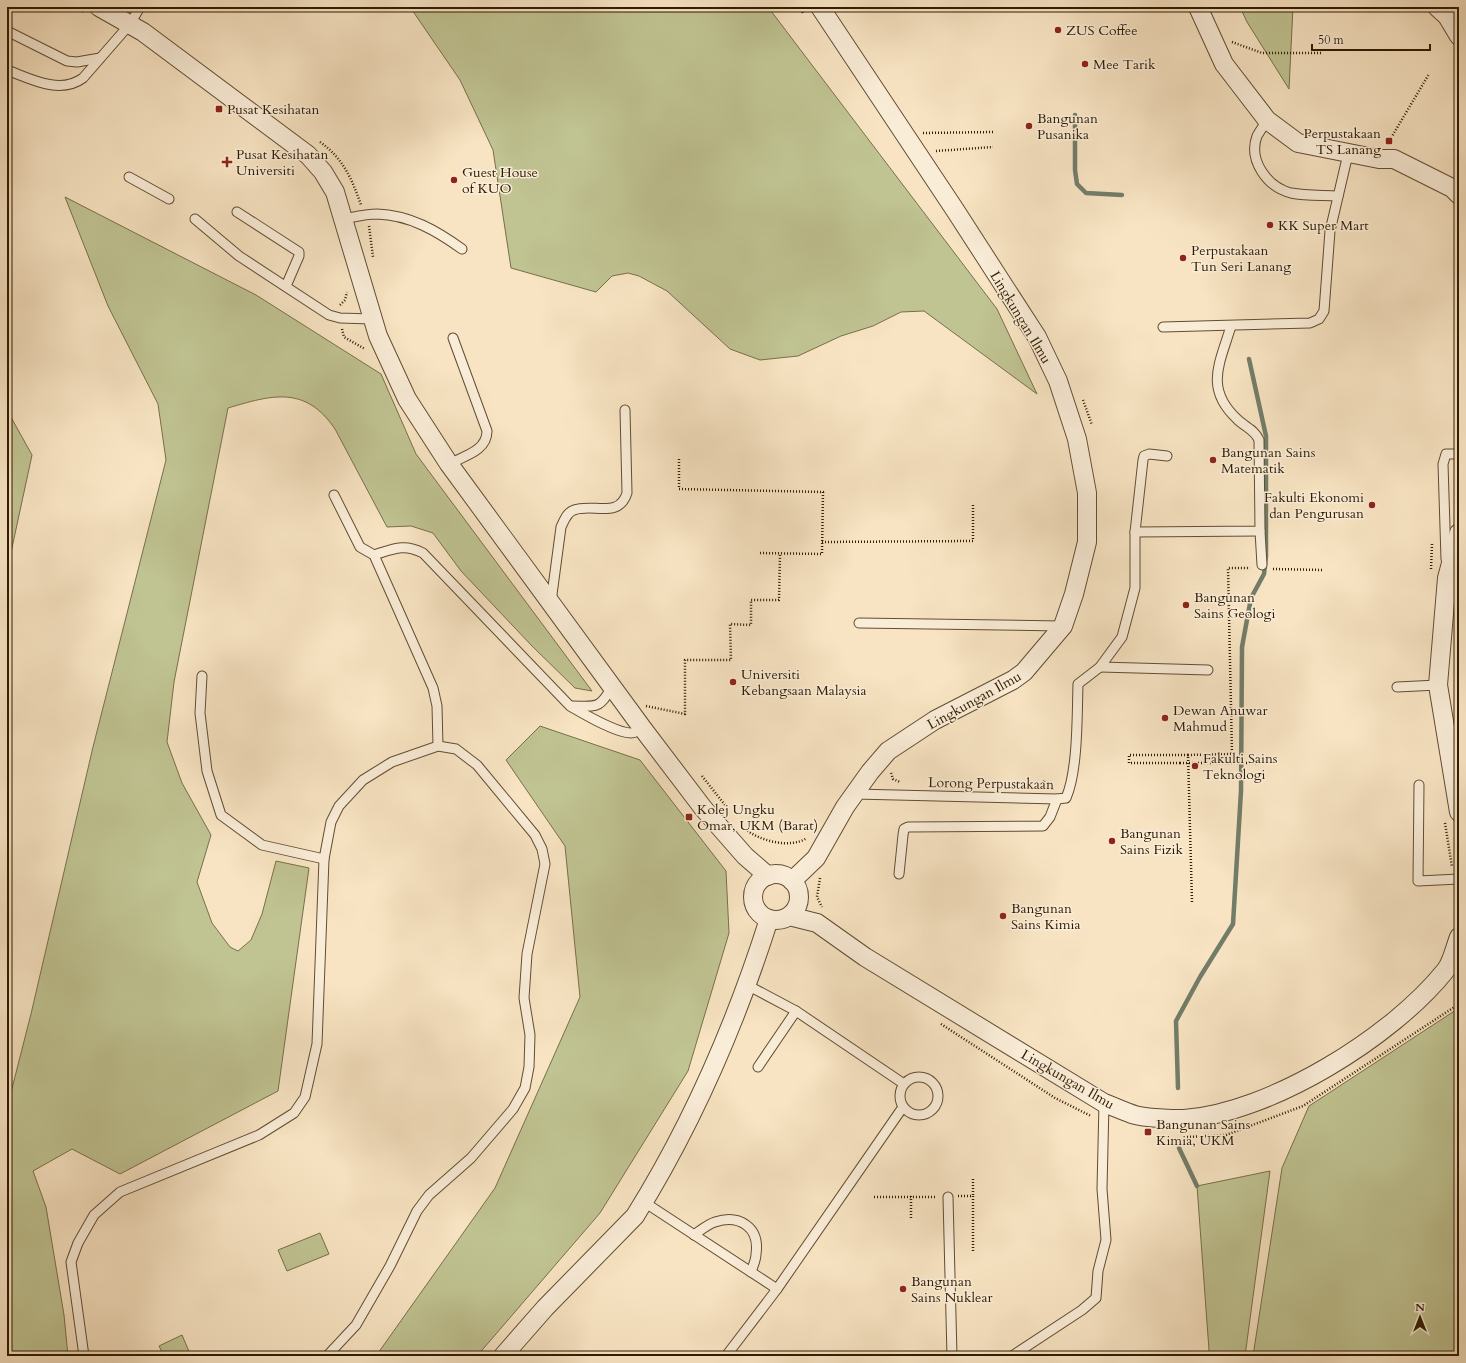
<svg xmlns="http://www.w3.org/2000/svg" width="1466" height="1363" font-family="Cardo,serif">
	<style>
		.green { fill: #c0c392; stroke: #786f4a }
		.lines { fill: none; stroke-linecap: round; stroke-linejoin: round }
		.stream { stroke: #727d69; stroke-width: 4.5 }
		.service-casing { stroke: #614d32; stroke-width: 11 }
		.minor-casing { stroke: #614d32; stroke-width: 20 }
		.path { stroke: #2f1b02; stroke-width: 2.5; stroke-dasharray: 1 2; stroke-linecap: butt }
		.service { stroke: #faedd8; stroke-width: 9 }
		.minor { stroke: #faedd8; stroke-width: 18 }
		.path-bridge { stroke: #2f1b02; stroke-width: 2.5; stroke-dasharray: 1 2; stroke-linecap: butt }
		.poi-dot { fill: #8f2418; stroke: #faedd8; stroke-width: 1.5 }
		.labels { text-anchor: middle; stroke-width: 3; stroke-linejoin: round; paint-order: stroke }
		.poi-label { font-size: 14px; fill: #2f1b02; stroke: #faedd8; text-anchor: start }
		.street-label { font-size: 14px; fill: #2f1b02; stroke: #faedd8 }
	</style>
	<rect width="100%" height="100%" fill="#f8e4c3"/>
	<filter id="stains"><feTurbulence type="fractalNoise" baseFrequency=".005" numOctaves="4"/><feColorMatrix values="0 0 0 0 .2 0 0 0 0 .09 0 0 0 0 .02 0 0 0 .5 -.17"/></filter>
	<radialGradient id="worn" r=".72"><stop offset=".6" stop-color="#630" stop-opacity="0"/><stop offset="1" stop-color="#630" stop-opacity=".3"/></radialGradient>
	<g class="green">
		<path d="M410 7H768L997 309 1037 394 924 311 901 312 873 326 841 336 798 356 760 360 730 349 667 291 639 276 628 273 612 276 596 292 511 268 493 150 460 80Z"/>
		<path d="M1240 7H1293L1289 89 1247 22Z"/>
		<path d="M65 197 256 295 381 374 416 454 592 691 575 688 532 646 461 571 433 533 411 526 387 527 335 429C305 385 272 395 228 408L174 682 167 742 182 783 211 835 197 882 212 923 230 947 238 951 251 940 262 914 276 861 309 868 278 1091 120 1174 72 1149 33 1171 46 1207 64 1315 68 1356H7V1108L31 1014 93 747 166 460 158 404 108 306Z"/>
		<path d="M7 410 32 455 7 571Z"/>
		<path d="M540 726 640 760 726 871 729 933 688 1071 600 1213 477 1356H376L495 1188 580 997 565 846 506 760Z"/>
		<path d="M1459 1008V1356H1253L1282 1168 1309 1106Z"/>
		<path d="M1270 1171 1245 1356H1207L1209 1350 1197 1186Z"/>
		<path d="M320 1233 329 1254 287 1271 278 1250Z"/>
		<path d="M182 1335 191 1356H164L159 1346Z"/>
	</g>
	<g class="lines">
		<g class="stream">
			<path d="M1075 115V170L1077 184 1086 193 1122 195"/>
			<path d="M1178 1088 1176 1021 1200 977 1233 924 1241 791 1242 647 1251 598 1264 574 1266 556V436L1249 359"/>
			<path d="M1179 1148 1197 1186"/>
		</g>
		<g class="service-casing">
			<g id="service">
				<path d="M9 32 67 61 77 62 100 58"/>
				<path d="M7 70C31 79 60 95 83 78L130 24 140 7"/>
				<path d="M1267 120C1264 125 1260 131 1257 136 1248 160 1267 187 1291 193 1306 196 1323 195 1338 196"/>
				<path d="M129 177 169 199"/>
				<path d="M237 212 299 252V256L286 286"/>
				<path d="M195 219 239 256 329 315 340 318 372 319"/>
				<path d="M343 219C354 217 366 214 377 214 410 215 437 231 462 249"/>
				<path d="M1163 327 1310 323 1319 319 1324 311 1330 231 1348 154"/>
				<path d="M449 464C464 456 487 451 487 431L453 338"/>
				<path d="M334 495 360 547 374 555 433 688 437 706 438 746"/>
				<path d="M1260 531 1262 565"/>
				<path d="M1135 532 1260 531 1259 440C1255 430 1245 427 1237 419 1204 388 1220 363 1231 326"/>
				<path d="M374 555C393 549 404 543 423 553L570 706C584 714 616 733 631 733 635 733 639 730 643 729"/>
				<path d="M1446 559 1443 464 1446 454H1459"/>
				<path d="M551 602 561 527C564 521 567 512 574 510 593 503 619 519 627 493L625 410"/>
				<path d="M859 623 1062 626"/>
				<path d="M1100 667 1208 670"/>
				<path d="M202 676 200 713 207 771 221 815 262 845 324 859"/>
				<path d="M1397 687 1438 685"/>
				<path d="M572 706C596 706 599 710 612 687"/>
				<path d="M1419 785 1418 881 1459 879"/>
				<path d="M855 794 1057 799 1066 798C1078 771 1077 715 1078 684L1100 667 1122 637 1135 588V532L1143 460 1144 456 1149 454 1167 456"/>
				<path d="M899 874 903 835 904 829 908 827 1043 826 1050 817 1057 799"/>
				<path d="M747 985 796 1011 904 1084"/>
				<path d="M758 1067 796 1011"/>
				<circle cx="919" cy="1096" r="19"/>
				<path d="M948 1197 952 1356"/>
				<path d="M644 1202 777 1289"/>
				<path d="M694 1235C701 1230 708 1224 715 1222 739 1214 760 1227 756 1254 756 1260 753 1266 751 1272"/>
				<path d="M84 1356 71 1262 78 1243 94 1215 120 1192 259 1135 294 1113 305 1097 317 1044 324 859 331 822 339 806 363 780 392 762 438 746 456 749 477 765 535 835 542 849 545 864 527 954 524 998 530 1035 529 1067 525 1088 513 1109 471 1158 429 1195 417 1211 390 1266 356 1325 327 1356"/>
				<path d="M726 1356 777 1289 903 1107"/>
				<path d="M1012 1356 1082 1310 1096 1298 1098 1271 1106 1240 1102 1189 1104 1103"/>
			</g>
		</g>
		<g class="minor-casing">
			<g id="minor">
				<path d="M99 7 143 32 308 155 323 172 335 192 378 336 407 399 449 464 643 729 703 808 745 856 768 876"/>
				<path d="M1198 7 1224 64 1267 120 1298 143 1379 159H1394L1452 188 1459 195"/>
				<path d="M1437 7 1447 16 1459 36"/>
				<path d="M1459 533 1447 578 1438 685 1459 812"/>
				<circle cx="776" cy="897" r="23"/>
				<path d="M792 881 816 858 845 807 870 772 888 751 935 720 1013 680 1024 672 1063 626 1074 594 1087 542V493L1077 439 1058 381 1037 337 955 210 820 7"/>
				<path d="M789 916 817 923 865 957 1104 1103C1115 1107 1125 1112 1135 1115 1145 1118 1172 1119 1184 1119 1270 1113 1392 1037 1445 971 1452 963 1455 947 1459 937"/>
				<path d="M503 1356 545 1308 635 1216C693 1123 736 1023 769 919"/>
			</g>
		</g>
		<g class="path">
			<path d="M75 7 83 12"/>
			<path d="M799 7 803 13"/>
			<path d="M1232 42 1262 53H1322"/>
			<path d="M923 133 993 132"/>
			<path d="M320 142C343 158 352 179 361 205"/>
			<path d="M1388 143 1429 74"/>
			<path d="M936 151 993 147"/>
			<path d="M369 226 373 257"/>
			<path d="M340 305 345 300 347 292"/>
			<path d="M342 329 344 337 365 349"/>
			<path d="M1083 400 1092 425"/>
			<path d="M679 459V489L823 492 822 554 759 553"/>
			<path d="M822 542 973 541V504"/>
			<path d="M1273 569 1324 570"/>
			<path d="M1431 569 1432 544"/>
			<path d="M646 706 685 714V660H731L730 624 751 625V600H779L780 553"/>
			<path d="M1180 763H1129V755H1188"/>
			<path d="M891 773 893 779 900 782"/>
			<path d="M702 776 725 805"/>
			<path d="M1041 787 1045 780"/>
			<path d="M1445 823 1452 867"/>
			<path d="M745 829C760 841 790 849 807 838"/>
			<path d="M820 878 817 897 822 907"/>
			<path d="M1192 902 1188 755 1232 754 1228 568H1250"/>
			<path d="M1456 921V890"/>
			<path d="M941 1024 1055 1098 1091 1116"/>
			<path d="M1187 1137 1226 1135 1303 1106 1459 1004"/>
			<path d="M973 1179V1196"/>
			<path d="M911 1196V1218"/>
			<path d="M958 1196H973V1253"/>
			<path d="M874 1197H937"/>
		</g>
		<use href="#service" class="service"/>
		<use href="#minor" class="minor"/>
		<path class="path-bridge" d="M1180 763H1261"/>
	</g>
	<g class="poi-dot">
		<circle cx="1058" cy="30" r="4"/>
		<circle cx="1085" cy="64" r="4"/>
		<rect x="215" y="105" width="8" height="8" rx="2"/>
		<circle cx="1029" cy="126" r="4"/>
		<rect x="1385" y="137" width="8" height="8" rx="2"/>
		<path d="M225 156h4v4h4v4h-4v4h-4v-4h-4v-4h4z"/>
		<circle cx="454" cy="180" r="4"/>
		<circle cx="1270" cy="225" r="4"/>
		<circle cx="1183" cy="258" r="4"/>
		<circle cx="1213" cy="460" r="4"/>
		<circle cx="1372" cy="505" r="4"/>
		<circle cx="1186" cy="605" r="4"/>
		<circle cx="733" cy="682" r="4"/>
		<circle cx="1165" cy="718" r="4"/>
		<circle cx="1195" cy="766" r="4"/>
		<rect x="685" y="813" width="8" height="8" rx="2"/>
		<circle cx="1112" cy="841" r="4"/>
		<circle cx="1003" cy="916" r="4"/>
		<rect x="1144" y="1128" width="8" height="8" rx="2"/>
		<circle cx="903" cy="1289" r="4"/>
	</g>
	<g class="labels">
		<g class="poi-label">
			<text x="1066" y="35">ZUS Coffee</text>
			<text x="1093" y="69">Mee Tarik</text>
			<text x="227" y="114">Pusat Kesihatan</text>
			<text x="1037" y="123">Bangunan<tspan x="1037" dy="16">Pusanika</tspan></text>
			<text x="1381" y="138" text-anchor="end">Perpustakaan<tspan x="1381" dy="16">TS Lanang</tspan></text>
			<text x="236" y="159">Pusat Kesihatan<tspan x="236" dy="16">Universiti</tspan></text>
			<text x="462" y="177">Guest House<tspan x="462" dy="16">of KUO</tspan></text>
			<text x="1278" y="230">KK Super Mart</text>
			<text x="1191" y="255">Perpustakaan<tspan x="1191" dy="16">Tun Seri Lanang</tspan></text>
			<text x="1221" y="457">Bangunan Sains<tspan x="1221" dy="16">Matematik</tspan></text>
			<text x="1364" y="502" text-anchor="end">Fakulti Ekonomi<tspan x="1364" dy="16">dan Pengurusan</tspan></text>
			<text x="1194" y="602">Bangunan<tspan x="1194" dy="16">Sains Geologi</tspan></text>
			<text x="741" y="679">Universiti<tspan x="741" dy="16">Kebangsaan Malaysia</tspan></text>
			<text x="1173" y="715">Dewan Anuwar<tspan x="1173" dy="16">Mahmud</tspan></text>
			<text x="1203" y="763">Fakulti Sains<tspan x="1203" dy="16">Teknologi</tspan></text>
			<text x="697" y="814">Kolej Ungku<tspan x="697" dy="16">Omar, UKM (Barat)</tspan></text>
			<text x="1120" y="838">Bangunan<tspan x="1120" dy="16">Sains Fizik</tspan></text>
			<text x="1011" y="913">Bangunan<tspan x="1011" dy="16">Sains Kimia</tspan></text>
			<text x="1156" y="1129">Bangunan Sains<tspan x="1156" dy="16">Kimia, UKM</tspan></text>
			<text x="911" y="1286">Bangunan<tspan x="911" dy="16">Sains Nuklear</tspan></text>
		</g>
		<g class="street-label">
			<text transform="translate(1021 317) rotate(59)" y="5">Lingkungan Ilmu</text>
			<text transform="translate(974 700) rotate(-29)" y="5">Lingkungan Ilmu</text>
			<text transform="translate(991 783) rotate(1)" y="5">Lorong Perpustakaan</text>
			<text transform="translate(1068 1079) rotate(30)" y="5">Lingkungan Ilmu</text>
		</g>
	</g>
	<rect width="1466" height="1363" fill="none" stroke="#f8e4c3" stroke-width="24"/>
	<rect x="8" y="8" width="1450" height="1347" fill="none" stroke="#2f1b02" stroke-width="2"/>
	<rect x="12" y="12" width="1442" height="1339" fill="none" stroke="#2f1b02"/>
	<g transform="translate(1420 1317)" stroke="#faedd8" stroke-width="3" paint-order="stroke">
	<path d="M0-3L7 15L0 10L-7 15Z" fill="#2f1b02"/>
	<text y="-6" font-size="11" font-weight="bold" text-anchor="middle" fill="#2f1b02">N</text>
	</g>
	<path d="M1312 44v6h118v-6" fill="none" stroke="#2f1b02" stroke-width="2"/>
	<text x="1318" y="44" font-size="12" fill="#2f1b02" stroke="#faedd8" stroke-width="3" paint-order="stroke">50 m</text>
	<rect width="100%" height="100%" filter="url(#stains)"/>
	<rect width="100%" height="100%" fill="url(#worn)"/>
</svg>
